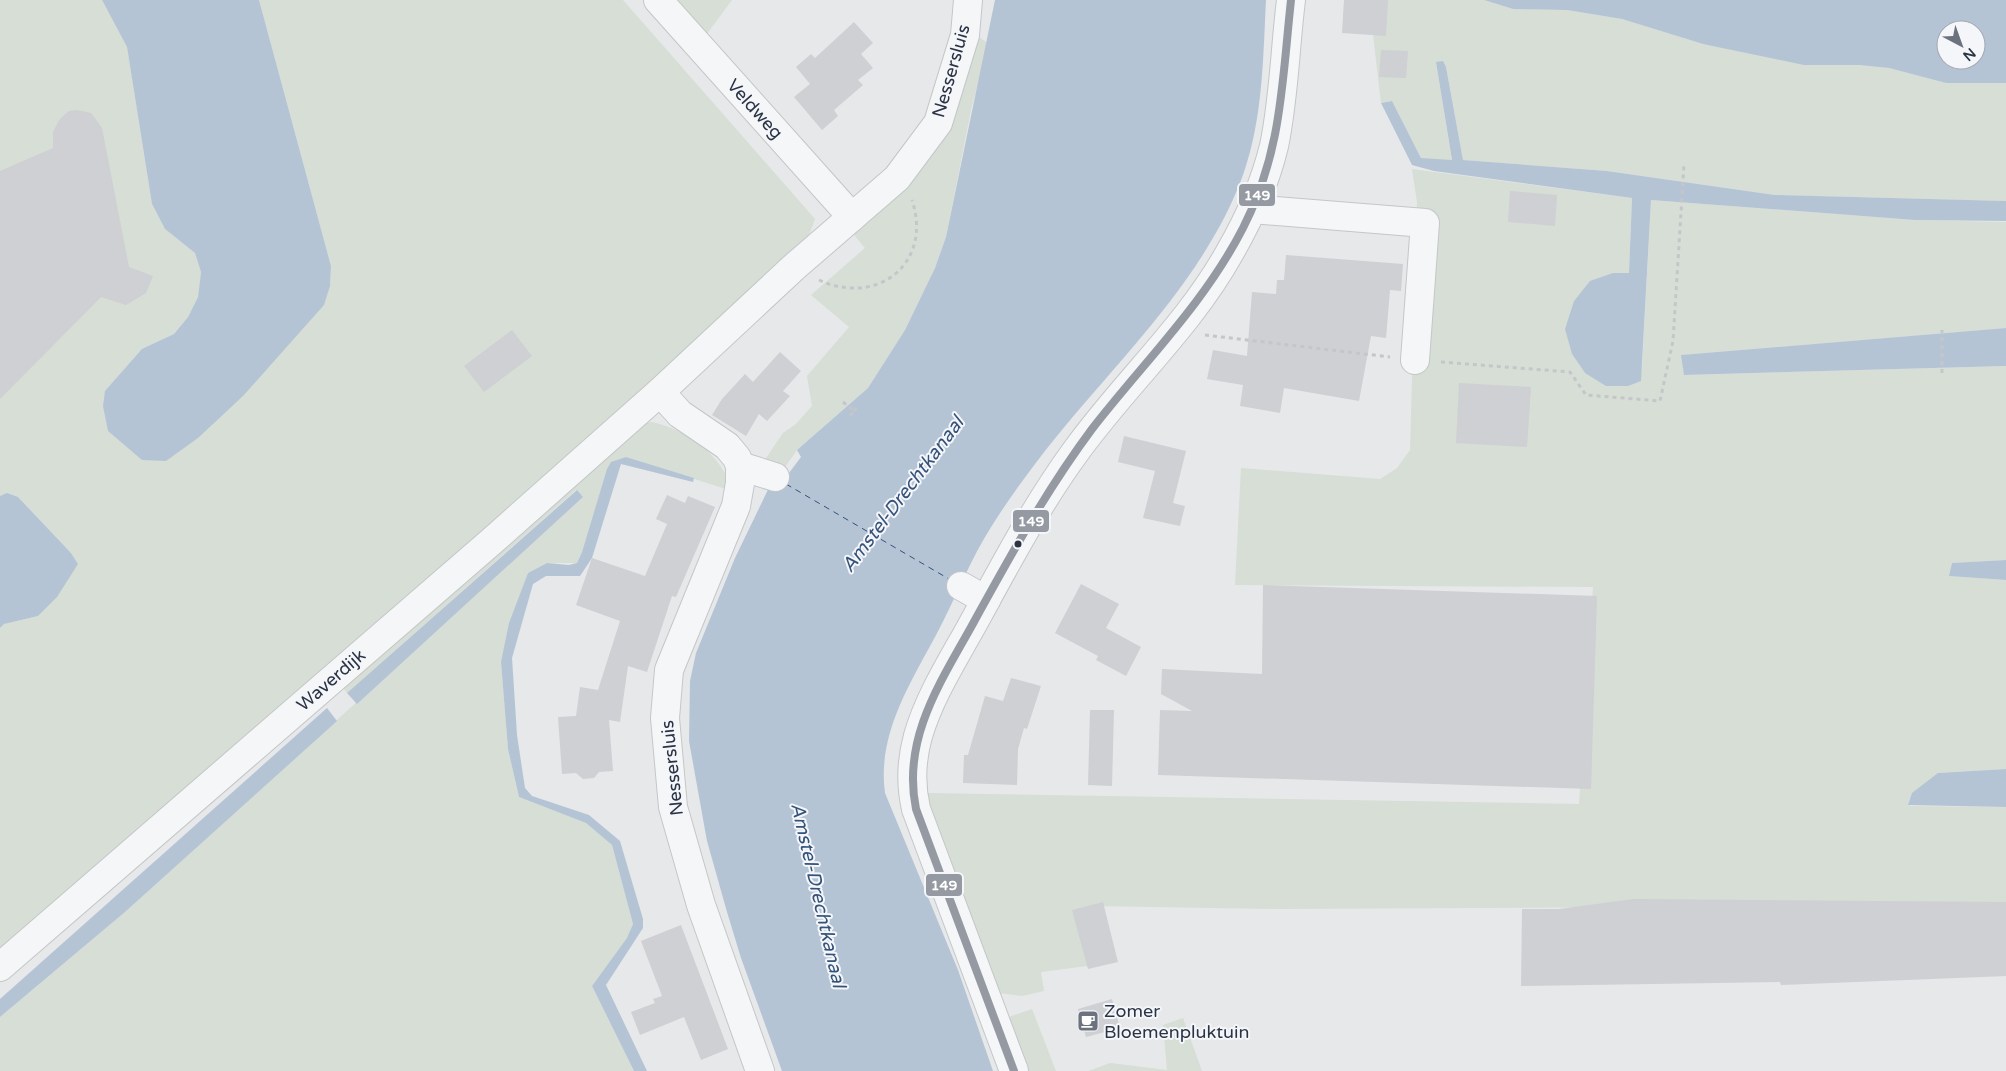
<svg xmlns="http://www.w3.org/2000/svg" width="2006" height="1071" font-family="'Varela Round',sans-serif">
	<style>
		.green { fill: #d6ded6 }
		.water { fill: #b4c4d5; fill-rule: evenodd }
		.lines { fill: none; stroke-linecap: round; stroke-linejoin: round }
		.ferry { stroke: #34527a; stroke-width: 1; stroke-dasharray: 6 5; stroke-linecap: butt }
		.building { fill: #ced0d3 }
		.minor-casing { stroke: #c4c6c8; stroke-width: 30 }
		.path { stroke: #c5c6ca; stroke-width: 3; stroke-dasharray: 4 4; stroke-linecap: butt }
		.minor { stroke: #f5f6f7; stroke-width: 28 }
		.bus-1-casing { stroke: #f4f6f9; stroke-width: 11 }
		.bus-1 { stroke: #959aa2; stroke-width: 8 }
		.bus-dot { fill: #2b3445; stroke: #f4f6f9; stroke-width: 2 }
		.labels { text-anchor: middle; stroke-width: 4; stroke-linejoin: round; paint-order: stroke }
		.street-label { font-size: 18px; fill: #2b3445; stroke: #f4f6f9 }
		.poi-label { font-size: 18px; fill: #2b3445; stroke: #f4f6f9; text-anchor: start }
		.water-label { font-size: 19px; font-style: italic; fill: #34527a; stroke: #f4f6f9 }
		.line-badge { stroke: #f4f6f9; stroke-width: 2 }
		.badge-label { font-size: 14px; text-anchor: middle; font-weight: bold; fill: #fff }
	</style>
	<rect width="100%" height="100%" fill="#e6e8ea"/>
	<g class="green">
		<path d="M0 0H102L127 47 152 204 165 229 195 253 201 272 198 297 188 317 174 334 160 341 330 286 331 266 259 0H623L815 219 808 238 652 388 0 957V628L3 624 38 616 78 564 71 553 18 497 0 496Z"/>
		<path d="M668 0H732L703 39Z"/>
		<path d="M1369 0H1484L1513 9 1567 10 1622 19 1703 44 1889 68 1946 83H2006V201L1775 195 1607 171 1463 160 1446 67 1436 62 1452 161 1421 158 1392 101 1381 103Z"/>
		<path d="M971 32 988 43 971 110 946 237 935 268 905 330 868 388 797 450 785 467 776 461 772 465 764 461 783 433 796 424 812 406 807 376 849 327 811 295 865 248 851 231 913 173Z"/>
		<path d="M1412 169 1632 198 1629 274 1613 273 1572 354 1585 373 1642 369 1651 200 1915 220 2006 222V328L1682 355 1684 375 2006 366V560L1952 563 1950 576 2006 580V769L1938 773 1909 806 2006 807V905L1278 909 1094 906 1087 966 1041 972 1044 991 1022 996 999 993 924 793 1579 804 1593 587 1235 585 1241 468 1380 479 1397 468 1410 450 1417 202Z"/>
		<path d="M652 422C687 430 723 455 732 491L626 457 605 477 582 552 577 563H547L528 573 501 662 508 749 519 797 586 823 612 845 633 924 628 938 592 986 634 1071H0V1017L125 912 583 497 576 490 347 693 341 685 639 424Z"/>
		<path d="M1032 1009 1056 1071H1028L1009 1017Z"/>
		<path d="M1183 1018 1202 1071H1088L1110 1063 1167 1070 1163 1025Z"/>
	</g>
	<g class="water">
		<path d="M102 0H259L331 266 330 286 324 305 243 396 198 438 166 461 142 460 108 431 103 406 105 391 142 349 174 334 188 317 198 297 201 272 195 253 165 229 152 204 127 47Z"/>
		<path d="M995 0H1266C1263 59 1263 118 1243 175 1206 276 1124 354 1057 436 1035 463 1012 494 993 524 970 559 955 600 935 637 909 685 877 736 885 793L958 970 993 1071H782L741 958 727 912 707 841 689 741 690 681 696 653 735 558 778 469 789 473 801 457 797 450 868 388 905 330 935 268 946 237Z"/>
		<path d="M1484 0H2006V83H1946L1889 68 1860 65H1804L1703 44 1622 19 1567 10 1513 9ZM1946 30H1976V60H1946Z"/>
		<path d="M1443 61 1446 67 1463 160 1607 171 1775 195 2006 201V221L1915 220 1651 200 1641 381 1628 386H1606L1585 373 1572 354 1565 329 1574 301 1590 281 1613 273H1629L1632 198 1434 171 1412 165 1381 103 1392 101 1421 158 1452 160 1436 62Z"/>
		<path d="M2006 328V366L1684 375 1681 355Z"/>
		<path d="M626 457 694 478 693 482 621 464 592 558 580 576H546L533 584 512 658 517 735 525 788 532 796 589 815 620 841 643 919V928L606 985 647 1071H634L592 986 627 938 633 924 612 845 586 823 519 797 508 749 501 662 509 623 528 573 547 563 569 565 577 563 582 552 607 469 611 462Z"/>
		<path d="M577 490 583 497 357 704 347 693Z"/>
		<path d="M7 493 18 497 71 553 78 564 57 597 38 616 4 624 0 628V496Z"/>
		<path d="M2006 560V580L1949 576 1952 563Z"/>
		<path d="M327 708 337 721 125 912 0 1017V999Z"/>
		<path d="M2006 769V807L1908 805 1912 793 1938 773Z"/>
	</g>
	<g class="lines">
		<path class="ferry" d="M786 484 949 579"/>
	</g>
	<g class="building">
		<path d="M1344 0H1388L1386 36 1342 33Z"/>
		<path d="M854 22 873 43 861 54 873 68 858 80 863 85 834 110 838 116 822 130 794 97 810 84 796 67 811 54 815 58Z"/>
		<path d="M1381 50 1408 51 1406 78 1379 77Z"/>
		<path d="M77 110 91 113 102 128 129 267 153 276 146 293 126 305 101 297 0 399V171L53 148V132L59 120 69 111Z"/>
		<path d="M1510 191 1557 195 1555 226 1508 222Z"/>
		<path d="M1286 255 1403 264 1401 291 1390 290 1386 338 1371 336 1359 401 1284 388 1280 413 1240 406 1243 385 1207 379 1213 350 1247 356 1252 292 1276 294 1277 280H1284Z"/>
		<path d="M512 330 532 356 484 392 464 366Z"/>
		<path d="M780 352 801 371 783 391 790 396 767 421 759 414 746 436 712 415 722 399 745 374 753 382Z"/>
		<path d="M1459 383 1531 387 1527 447 1456 443Z"/>
		<path d="M1124 436 1186 451 1173 503 1185 506 1180 526 1143 518 1155 471 1118 462Z"/>
		<path d="M667 495 685 503 688 496 715 507 676 597 672 596 647 672 628 666 620 722 609 720 613 771 599 772 594 778 583 779 576 773 562 774 558 717 576 716 580 687 598 690 620 621 576 605 592 558 645 576 667 524 656 519Z"/>
		<path d="M1081 584 1119 604 1106 628 1141 647 1126 676 1096 660 1098 656 1055 633Z"/>
		<path d="M1263 585 1597 596 1591 789 1158 775 1160 710 1192 711 1161 694 1162 669 1262 674Z"/>
		<path d="M1011 678 1041 686 1027 729 1024 728 1018 749 1017 785 963 783 964 755H968L985 696 1003 701Z"/>
		<path d="M1090 710H1114L1112 786 1088 785Z"/>
		<path d="M1634 899 2006 902V976L1781 985 1780 982 1521 986 1522 909H1559Z"/>
		<path d="M1103 902 1118 962 1088 969 1072 910Z"/>
		<path d="M681 925 728 1049 701 1060 684 1017 640 1035 631 1012 655 1003 653 999 662 996 641 941Z"/>
		<path d="M1112 999 1120 1028 1086 1037 1078 1009Z"/>
	</g>
	<g class="lines">
		<g class="minor-casing">
			<g id="minor">
				<path d="M658 0 852 217"/>
				<path d="M1252 209 1425 223 1415 360"/>
				<path d="M660 392 680 414 727 446 737 458 740 466V483L736 506 669 670 665 718 673 807 701 905 760 1071"/>
				<path d="M740 466 775 477"/>
				<path d="M961 586 986 600"/>
				<path d="M0 967 492 541 660 392 793 268 897 178 938 123 965 35 968 0"/>
				<path d="M1014 1071 916 809C910 783 911 761 918 736 929 698 951 663 970 629 1003 569 1035 507 1076 451 1125 383 1189 326 1230 252 1249 219 1265 183 1274 146 1284 99 1285 48 1291 0"/>
			</g>
		</g>
		<g class="path">
			<path d="M819 280C878 307 933 263 912 200"/>
			<path d="M1205 335 1390 357"/>
			<path d="M1441 362 1570 372 1586 395 1660 401 1673 341 1684 164"/>
			<path d="M1942 373V330"/>
			<path d="M843 402 854 411 850 416"/>
			<path d="M854 411 859 405"/>
		</g>
		<use href="#minor" class="minor"/>
		<g class="bus-1-casing">
			<path id="bus-1" d="M1014 1071 916 809C902 741 938 686 970 629 1008 560 1045 492 1092 429 1144 362 1204 304 1243 228 1282 152 1282 82 1291 0"/>
		</g>
		<use href="#bus-1" class="bus-1"/>
	</g>
	<defs>
		<g id="cafe-square" transform="scale(1.125)"><rect x="-9" y="-9" width="18" height="18" rx="4" fill="#6c737f" stroke="#f4f6f9"/><path d="M-5.5-4.5H6V0H3Q3 3.5 0 3.5H-2.5Q-5.5 3.5-5.5 0ZM3-3.2v2h1.7v-2ZM-6 4.5H4V6H-6Z" fill="#fff"/></g>
	</defs>
	<g fill-rule="evenodd">
		<use href="#cafe-square" x="1088" y="1021"/>
	</g>
	<circle class="bus-dot" cx="1018" cy="544" r="4.5"/>
	<g class="labels">
		<g class="street-label">
			<text transform="translate(951 71) rotate(-74)" y="6">Nessersluis</text>
			<text transform="translate(755 109) rotate(48)" y="6">Veldweg</text>
			<text transform="translate(331 680) rotate(-41)" y="6">Waverdijk</text>
			<text transform="translate(672 768) rotate(-96)" y="6">Nessersluis</text>
		</g>
		<g class="poi-label">
			<text x="1104" y="1017">Zomer<tspan x="1104" dy="21">Bloemenpluktuin</tspan></text>
		</g>
		<g class="water-label">
			<text transform="translate(902 494) rotate(-53)" y="7">Amstel-Drechtkanaal</text>
			<text transform="translate(819 895) rotate(77)" y="7">Amstel-Drechtkanaal</text>
		</g>
	</g>
	<g class="line-badge">
		<rect x="1238" y="183" width="38" height="24" rx="5" fill="#959aa2"/>
		<rect x="1012" y="509" width="38" height="24" rx="5" fill="#959aa2"/>
		<rect x="925" y="873" width="38" height="24" rx="5" fill="#959aa2"/>
	</g>
	<g class="badge-label">
		<text x="1257" y="200">149</text>
		<text x="1031" y="526">149</text>
		<text x="944" y="890">149</text>
	</g>
	<g transform="translate(1961 45) rotate(139)"><circle r="24" fill="#f4f6f9" stroke="#a4a8b1"/>
	<path d="M0-4L9 19L0 12L-9 19Z" fill="#6c737f"/>
	<text y="-8" font-size="14" font-weight="bold" text-anchor="middle" fill="#2b3445">N</text>
	</g>
</svg>
